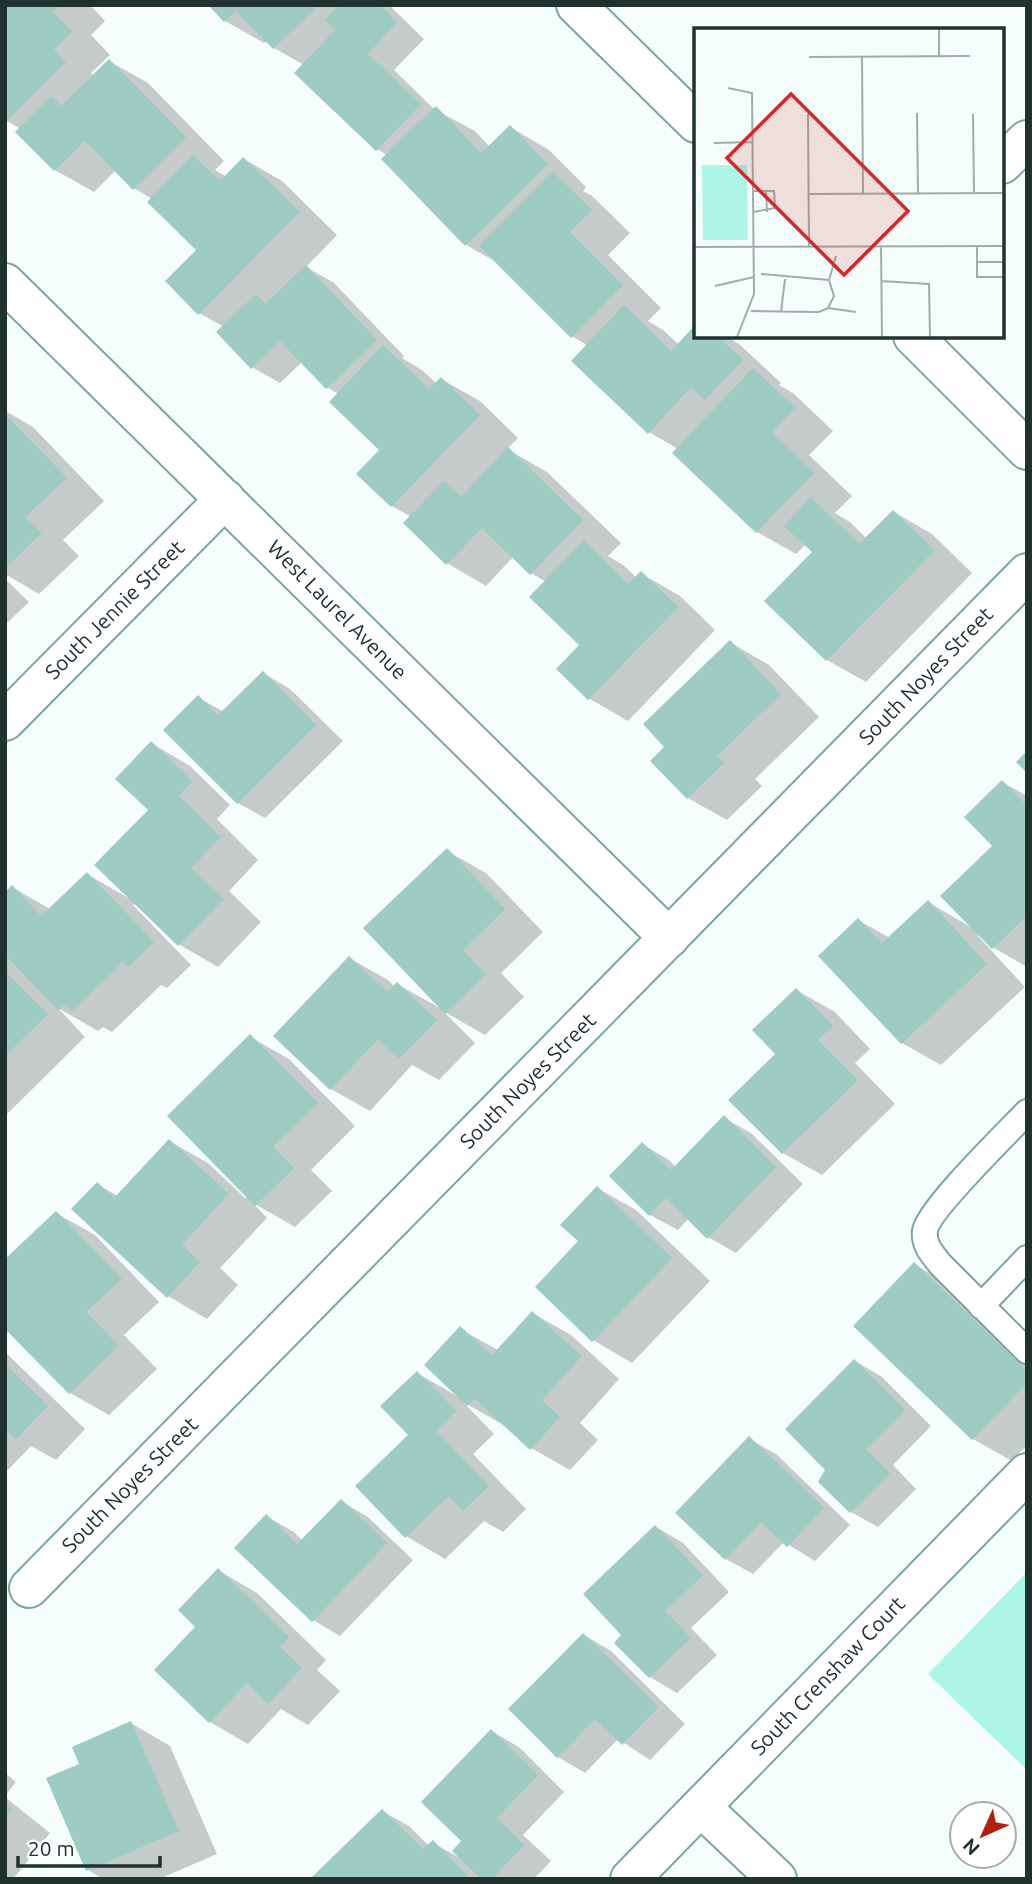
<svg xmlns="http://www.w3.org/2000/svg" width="1032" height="1884" font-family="Ubuntu,sans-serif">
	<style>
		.green { fill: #adf6e7 }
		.shadow { fill: #0003 }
		.building { fill: #9ecbc2 }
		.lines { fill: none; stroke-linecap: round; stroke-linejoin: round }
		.lane-casing { stroke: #7aa79d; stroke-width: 28 }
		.street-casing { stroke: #7aa79d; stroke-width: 42 }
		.secondary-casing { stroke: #7aa79d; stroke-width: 42 }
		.lane { stroke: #fff; stroke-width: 24 }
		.street { stroke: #fff; stroke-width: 38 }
		.secondary { stroke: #fff; stroke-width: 38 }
		.labels { text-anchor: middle; stroke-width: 7; stroke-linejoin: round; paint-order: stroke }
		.street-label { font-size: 21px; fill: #20322e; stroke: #fff }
		.inset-road { fill: none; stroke: #a0acaa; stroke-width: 2 }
		.view { fill: #d62828; fill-opacity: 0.15; stroke: #d62828; stroke-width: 3.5 }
		.inset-edge { fill: none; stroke: #20322e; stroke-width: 3.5 }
	</style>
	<rect width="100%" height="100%" fill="#f5fefc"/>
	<path class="green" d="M1027 1572V1770L928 1674Z"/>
	<g class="shadow">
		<path d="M5 5H90L105 21 91 35 110 55 91 73 94 76 109 61 148 83 224 161 215 170 227 177 244 159 282 181 337 235 306 267 334 283 404 356 402 358 422 370 437 384 441 379 480 401 518 438 507 449 547 472 621 543 608 556 623 565 637 578 642 574 680 596 715 630 628 721 590 699 558 669 581 645 546 582 531 573 514 556 486 586 447 563 411 517 392 506 359 474 382 450 338 394 327 387 302 362 280 383 252 367 224 327 199 313 198 250 152 199 134 188 116 170 94 192 55 170 21 129 7 121Z"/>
		<path d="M210 5H389L424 39 394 70 435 110 475 131 490 147 510 127 549 150 586 187 583 191 592 196 630 233 608 255 661 308 648 321 663 330 679 345 696 336H725L739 344 781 383 779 385 793 393 833 431 809 455 852 496 835 513 850 522 867 539 894 512 932 534 972 573 866 682 827 660 766 601 814 552 806 544 796 554 757 532 675 453 678 449 649 432 588 346 572 336 500 264 466 245 387 155 377 149 304 65 274 48 267 41 264 43 225 21Z"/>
		<path d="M5 411 33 427 104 501 63 540 79 556 39 594 5 574Z"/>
		<path d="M5 579 29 602 5 625Z"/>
		<path d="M731 643 769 665 819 717 755 779 762 786 727 820 688 798 652 761 667 747Z"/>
		<path d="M263 673 290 689 343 741 265 818 238 803 199 698 224 712Z"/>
		<path d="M151 743 190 766 230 805 217 819 258 860 229 891 261 922 218 967 180 945 135 902 133 905 191 965 167 988 161 985 112 1032 103 1027 98 1031 58 1008 85 1037 5 1116V956L10 959 12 887 50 909 87 874 130 899 150 810Z"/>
		<path d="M1002 782 1027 796V967L994 948 980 934 978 936 1025 987 941 1065 902 1043 858 920 890 938 928 902 972 928 994 846Z"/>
		<path d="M447 851 486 873 543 932 501 973 524 997 485 1035 443 1011 475 1043 439 1080 412 1065 370 1111 331 1089 349 958 388 980 395 987 397 984 442 1009Z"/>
		<path d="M796 990 835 1012 870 1049 855 1063 895 1104 822 1175 783 1153 778 1054Z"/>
		<path d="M250 1037 289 1059 355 1126 311 1170 332 1191 295 1227 253 1203 267 1218 220 1268 238 1285 207 1319 168 1296 97 1184 118 1196 169 1141 208 1163 245 1198 248 1196Z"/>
		<path d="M724 1118 751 1133 803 1184 736 1253 708 1237 689 1218 678 1230 650 1215 612 1176 642 1144 669 1160 676 1167Z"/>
		<path d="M597 1188 636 1210 710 1281 632 1363 593 1340 580 1241Z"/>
		<path d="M56 1213 95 1235 159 1302 124 1335 157 1369 109 1415 70 1393Z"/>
		<path d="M914 1264 953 1287 1027 1358V1445L1012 1461 973 1439Z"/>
		<path d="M532 1313 571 1335 619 1379 580 1423 598 1440 570 1470 531 1448 507 1427 463 1402 494 1434 473 1454 526 1509 503 1532 484 1521 445 1559 406 1536 410 1435 417 1373 457 1396 460 1329 498 1350Z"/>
		<path d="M5 1352 85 1429 56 1460 31 1446 5 1473Z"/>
		<path d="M855 1361 882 1377 931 1426 893 1465 916 1489 878 1527 851 1512 828 1470Z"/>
		<path d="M749 1439 776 1454 850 1525 815 1561 784 1542 753 1574 726 1559Z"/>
		<path d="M341 1501 368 1517 413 1560 340 1636 313 1620 266 1516 294 1532 303 1541Z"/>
		<path d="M656 1527 683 1543 729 1592 691 1628 717 1655 677 1693 650 1677Z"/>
		<path d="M218 1570 257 1593 326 1660 317 1670 340 1691 308 1725 281 1709 248 1744 210 1722 197 1627Z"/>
		<path d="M584 1635 611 1651 685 1724 650 1760 618 1739 585 1773 558 1757Z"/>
		<path d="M131 1723 170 1746 217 1854 159 1879H103L88 1870 81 1765Z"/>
		<path d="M491 1731 519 1747 564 1792 523 1835 551 1861 534 1879H316L382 1811 409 1826 429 1846 433 1843 460 1858Z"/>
		<path d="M5 1773 16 1782 5 1796Z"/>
		<path d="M5 1797 50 1833 13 1879H5Z"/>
	</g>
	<g class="building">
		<path d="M5 5H60L53 12 72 31 54 50 66 62 5 123Z"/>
		<path d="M208 5H319L273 49 236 11 224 22Z"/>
		<path d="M339 5H380L397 22 368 54 421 104 376 151 294 73 335 30 325 20Z"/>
		<path d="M109 59 186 137 133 190 85 141 54 171 15 132 51 96 61 106Z"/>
		<path d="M436 106 481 153 510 125 548 164 465 246 381 159Z"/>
		<path d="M193 155 220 181 243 157 300 212 198 315 165 281 196 250 147 202Z"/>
		<path d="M553 172 592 210 570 232 623 285 571 338 479 246Z"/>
		<path d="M306 265 377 340 326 389 280 341 251 369 216 332 256 294 265 304Z"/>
		<path d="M624 305 671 351 696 324V336H718L743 360 705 400 691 387 648 434 571 361Z"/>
		<path d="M383 345 429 389 441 377 480 415 391 507 356 474 379 450 329 402Z"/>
		<path d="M753 368 795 408 772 432 814 473 756 533 672 453Z"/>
		<path d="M5 414 67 478 25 517 42 533 5 568Z"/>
		<path d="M508 447 583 520 530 575 482 528 446 565 403 523 444 481 461 497Z"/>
		<path d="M811 497 859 544 893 510 935 550 826 661 764 601 812 552 784 526Z"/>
		<path d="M584 540 628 584 641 571 678 607 588 700 556 669 579 645 529 597Z"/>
		<path d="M730 640 781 694 717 756 724 763 687 799 650 761 664 747 643 724Z"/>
		<path d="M263 671 316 725 237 804 163 730 198 695 218 715Z"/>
		<path d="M151 741 192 781 179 796 221 837 191 868 224 899 178 946 94 865 148 810 115 779Z"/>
		<path d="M1027 751V773L1016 762Z"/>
		<path d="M1002 780 1027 806V916L992 949 940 896 992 846 964 817Z"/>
		<path d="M447 848 505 909 463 950 486 974 445 1014 363 928Z"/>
		<path d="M87 872 154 942 128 967 123 962 72 1011 65 1004 58 1010 5 955V892L12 885 41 916Z"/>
		<path d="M928 900 987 964 901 1044 818 956 858 918 882 943Z"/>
		<path d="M349 956 387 992 397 982 437 1020 399 1059 378 1039 330 1090 273 1036Z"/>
		<path d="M5 971 48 1014 5 1056Z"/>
		<path d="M796 988 833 1026 818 1040 858 1080 782 1154 728 1100 775 1054 752 1030Z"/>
		<path d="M250 1034 318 1103 273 1147 294 1168 255 1206 167 1116Z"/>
		<path d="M724 1115 776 1167 707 1239 666 1198 649 1216 609 1176 642 1142 671 1170Z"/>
		<path d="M169 1139 229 1194 182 1245 200 1262 167 1298 71 1209 97 1182 114 1198Z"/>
		<path d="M597 1186 672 1258 592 1342 535 1287 578 1241 560 1225Z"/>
		<path d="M56 1211 122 1279 86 1312 119 1346 69 1394 5 1329V1259Z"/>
		<path d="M914 1262 1027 1371V1383L972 1440 853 1326Z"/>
		<path d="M532 1311 582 1356 542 1400 560 1417 530 1450 475 1399 467 1406 424 1365 460 1326 492 1355Z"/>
		<path d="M854 1359 905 1410 866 1449 890 1473 850 1513 818 1482 825 1470 785 1429Z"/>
		<path d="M5 1364 48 1406 16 1439 5 1429Z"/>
		<path d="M417 1371 456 1411 436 1431 489 1486 463 1511 449 1496 405 1538 355 1486 408 1435 380 1406Z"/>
		<path d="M749 1436 824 1508 787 1547 761 1522 725 1560 675 1513Z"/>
		<path d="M341 1499 387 1543 312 1622 234 1548 266 1514 297 1544Z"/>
		<path d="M655 1525 703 1575 665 1611 691 1638 649 1678 614 1643 621 1635 583 1594Z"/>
		<path d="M218 1568 289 1637 280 1647 302 1668 268 1704 247 1683 209 1723 154 1670 195 1627 178 1610Z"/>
		<path d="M583 1633 659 1707 622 1745 595 1719 557 1758 508 1709Z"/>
		<path d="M131 1721 179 1831 86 1871 46 1778 79 1764 72 1747Z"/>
		<path d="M491 1729 538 1775 497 1818 524 1845 492 1879H481L452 1851 461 1841 421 1802Z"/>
		<path d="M5 1804 12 1809 5 1818Z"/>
		<path d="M382 1809 423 1849 433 1840 467 1875 463 1879H313L312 1877Z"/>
	</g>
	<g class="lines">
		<g class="lane-casing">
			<g id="lane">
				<path d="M1027 1112C1008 1132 927 1211 925 1231 923 1245 933 1255 941 1265L1027 1351"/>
				<path d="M981 1306 1027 1258"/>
			</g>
		</g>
		<g class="street-casing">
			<g id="street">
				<path d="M1002 164 1027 140"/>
				<path d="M5 283 669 938"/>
				<path d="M5 721 225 499"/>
				<path d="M29 1588 1027 573"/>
				<path d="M701 1807 777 1879"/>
				<path d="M630 1879 1027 1473"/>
			</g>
		</g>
		<g class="secondary-casing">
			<g id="secondary">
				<path d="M576 5 696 123"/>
				<path d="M913 336 1027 450"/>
			</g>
		</g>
		<use href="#lane" class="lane"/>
		<use href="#street" class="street"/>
		<use href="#secondary" class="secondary"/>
	</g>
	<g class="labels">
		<g class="street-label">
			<text transform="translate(115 610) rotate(-45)" y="7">South Jennie Street</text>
			<text transform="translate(337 610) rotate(45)" y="7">West Laurel Avenue</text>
			<text transform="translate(926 676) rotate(-46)" y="7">South Noyes Street</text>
			<text transform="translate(528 1081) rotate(-45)" y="7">South Noyes Street</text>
			<text transform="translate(130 1485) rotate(-45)" y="7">South Noyes Street</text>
			<text transform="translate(828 1676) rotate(-46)" y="7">South Crenshaw Court</text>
		</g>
	</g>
	<g transform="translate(694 28)">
		<rect width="310" height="310" fill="#f5fefc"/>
		<path d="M8 137H53L54 212H9Z" fill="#adf6e7"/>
		<path class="inset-road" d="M245 0V28M168 28 169 166M115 29 276 28M34 60 58 65 60 266 43 309M223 85 224 165M114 86 115 219M279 86 280 166M20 115 58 114M59 163H80L81 180 59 184M72 163 73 184M114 166 310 165M187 218 188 309M283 218V249H310M0 219 310 218M283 234H310M67 246 135 252M187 253 235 256 236 309M21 258 60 249M134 280 140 268 135 252 142 228M57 283 125 284 134 280 162 284M87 284 91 251"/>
		<path class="view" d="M97 66 214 183 150 247 33 130Z"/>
		<rect width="310" height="310" class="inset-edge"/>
	</g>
	<rect width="1032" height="1884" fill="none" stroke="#20322e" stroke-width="14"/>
	<g transform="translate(983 1835) rotate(225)"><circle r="33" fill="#ffffff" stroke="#a6adab" stroke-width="2"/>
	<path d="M0-5L12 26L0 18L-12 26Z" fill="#b02112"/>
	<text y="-10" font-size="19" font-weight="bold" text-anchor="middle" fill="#20322e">N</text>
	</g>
	<path d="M18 1856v10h142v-10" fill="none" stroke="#20322e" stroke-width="3.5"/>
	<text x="28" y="1856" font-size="21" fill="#20322e" stroke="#ffffff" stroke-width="5" paint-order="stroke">20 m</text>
</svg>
